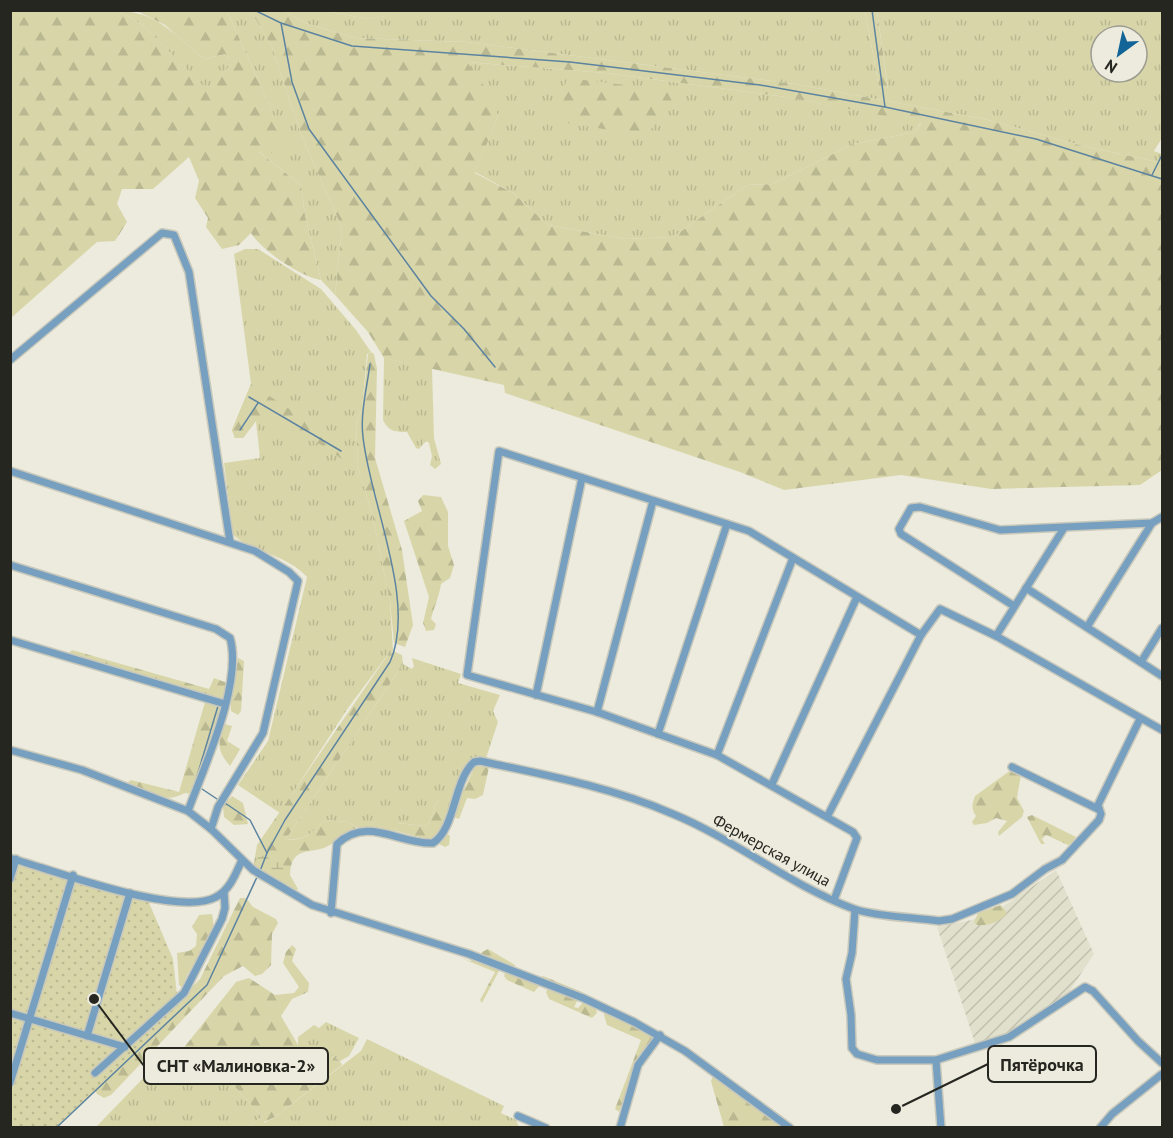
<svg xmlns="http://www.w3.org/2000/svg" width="1173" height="1138" font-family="'PT Sans',sans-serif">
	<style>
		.industrial { fill: url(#industrial-furrows) }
		.grass { fill: url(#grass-tufts); fill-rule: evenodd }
		.forest { fill: url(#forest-firs); fill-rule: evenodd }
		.wetland { fill: url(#wetland-marsh) }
		.garden { fill: url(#garden-dots) }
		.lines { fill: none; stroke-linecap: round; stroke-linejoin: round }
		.stream { stroke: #5c83a0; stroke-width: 1.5 }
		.minor-casing { stroke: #c8c8bb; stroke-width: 10 }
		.minor { stroke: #769fc0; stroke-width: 7 }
		.labels { text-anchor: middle; stroke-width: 4.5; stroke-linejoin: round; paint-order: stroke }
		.street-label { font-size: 16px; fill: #262621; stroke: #ecebdd }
		.leader { fill: none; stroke: #262621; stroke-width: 2 }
		.callout-dot { fill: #262621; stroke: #ecebdd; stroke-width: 2 }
		.callout { fill: #ecebdd; stroke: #262621; stroke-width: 2 }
		.callout-label { font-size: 18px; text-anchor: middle; font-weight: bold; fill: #262621 }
	</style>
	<defs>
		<pattern id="industrial-furrows" width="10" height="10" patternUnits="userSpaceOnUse" patternTransform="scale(1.5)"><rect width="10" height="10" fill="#e1e0cc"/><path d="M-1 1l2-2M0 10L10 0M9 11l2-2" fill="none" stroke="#c1c0af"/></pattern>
		<pattern id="grass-tufts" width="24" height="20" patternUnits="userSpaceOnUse" patternTransform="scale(1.5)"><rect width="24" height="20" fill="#d8d6a9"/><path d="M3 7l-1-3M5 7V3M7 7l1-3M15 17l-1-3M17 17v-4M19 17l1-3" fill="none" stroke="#b9b891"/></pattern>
		<pattern id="forest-firs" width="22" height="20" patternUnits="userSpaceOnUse" patternTransform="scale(1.5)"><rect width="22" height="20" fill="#d8d6a9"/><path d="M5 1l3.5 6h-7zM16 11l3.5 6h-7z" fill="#b9b891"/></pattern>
		<pattern id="wetland-marsh" width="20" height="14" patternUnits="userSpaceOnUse" patternTransform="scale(1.5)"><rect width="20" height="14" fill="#d8d6a9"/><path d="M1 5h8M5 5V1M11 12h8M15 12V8" fill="none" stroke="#b9b891"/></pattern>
		<pattern id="garden-dots" width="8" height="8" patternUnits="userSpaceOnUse" patternTransform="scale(1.5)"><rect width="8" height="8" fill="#d8d6a9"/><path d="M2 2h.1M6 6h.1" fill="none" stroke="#b9b891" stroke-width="1.8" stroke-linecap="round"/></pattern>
	</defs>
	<rect width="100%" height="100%" fill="#ecebdd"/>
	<path class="industrial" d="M1056 870 1094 954 1069 992 1042 1016 1009 1034 975 1043 937 927 972 920 1001 908Z"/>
	<g class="grass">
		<path d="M416 10 865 11 879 87 888 88 877 11H1162V138L1154 151 1162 154V163L1083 146 984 119 795 84 466 42 356 38 308 24 283 11H325L369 19ZM1101 36H1137V72H1101Z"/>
		<path d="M118 11C154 11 174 33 200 56L206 59 225 54 230 58V65L209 93 143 25Z"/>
		<path d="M227 11H251L272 47 301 134 342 228 335 295 321 280 305 216 301 185 258 151 271 109Z"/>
		<path d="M466 62 606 73 786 97 921 122 915 132 853 144 773 184 747 185 673 237 625 239 548 225 513 193 475 172 498 116Z"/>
		<path d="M245 249H258L321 289 356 330 371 352 367 354 362 409 356 424 358 467 372 514 390 601 393 651 389 653 348 708 280 813 238 785 268 741 307 577C288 555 245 549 233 534L224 463 260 458 256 421 243 438H235L232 430 251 384 234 254Z"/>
		<path d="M384 358 432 368 434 438 441 464 435 469 430 465 432 456 429 443 426 441 419 449 416 448 407 432C395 432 389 432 383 420Z"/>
		<path d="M412 658 461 674 458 683 500 695 493 711 498 722 485 761 464 770 456 787 437 802 429 823 424 826 398 823 396 831 357 827 347 822 325 820C312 833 305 841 286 839L403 664 412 669 414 666Z"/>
		<path d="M326 1022 359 1038 349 1056 340 1061 315 1045H298V1037L314 1025 319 1028Z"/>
		<path d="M367 1039 504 1106 501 1113 516 1120 519 1127 264 1128V1123L275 1117 361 1051Z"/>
		<path d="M208 1057 262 1117 247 1127 95 1128 155 1066 156 1070 186 1068 199 1058Z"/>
	</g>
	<g class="forest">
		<path d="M11 10 118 11 143 25 209 92 230 65V58L225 54 206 59 200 56 165 25 137 11H227L285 140 279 153 259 152 301 185 305 216 321 280C301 277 261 250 251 233L239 245 222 249 206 227 208 218 195 198 199 181 189 157 153 189H122L117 204 127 222 115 241 97 242 11 318Z"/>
		<path d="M251 11H283L308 24 356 38 466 42 795 84 984 119 1083 146 1162 163V470L1140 485 991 489 901 475 784 490 740 472 505 393 504 385 384 358 368 332 335 295 342 228 301 134 272 47ZM467 62 606 73 786 97 921 123 915 132 853 144 773 184 747 185 673 237 625 239 548 225 513 193 475 173 498 116 492 97Z"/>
		<path d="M325 11V10L416 11 369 19Z"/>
		<path d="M865 11H877L888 89 879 87Z"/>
		<path d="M568 78 666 90 672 101 646 136 567 123 554 109Z"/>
		<path d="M371 352 374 354 377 369 375 458 402 550 413 625 405 647 394 643 390 601 372 514 358 467 356 424 362 409 368 354Z"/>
		<path d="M251 384 334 438 345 448 342 459 318 443 263 416 256 421 243 438H235L232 430Z"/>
		<path d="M423 495 441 497 448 512V546L454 565 450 578 441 584C439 597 434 607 431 619L436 624 434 630 426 631 423 623 429 597 404 521 422 511 418 501Z"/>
		<path d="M72 650 209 689 214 678 227 683 210 748 191 794 185 793C166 804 149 793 130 785L128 782 131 780 179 792 205 702 69 661 67 655Z"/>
		<path d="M393 651 402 655 403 664 286 839C305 842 312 832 325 820L347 822 357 827C349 834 338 841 328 846 313 855 291 844 290 875L298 889 294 892 256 868 254 863 257 845 389 653Z"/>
		<path d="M238 658 244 661 241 711 238 715 231 711V697Z"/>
		<path d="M225 724 232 726 227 741 240 749 230 766C216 749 218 744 225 724Z"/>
		<path d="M475 766 489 767 483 795 475 799 467 798 459 819 448 815 441 831 450 836 449 845 445 847 431 840 396 831 397 823 424 826 429 823 437 802 452 789 464 790Z"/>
		<path d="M1011 770 1021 775 1017 798 1024 811 1022 817 999 836 998 832 1007 821 996 818 987 823 974 825 972 822 976 816C971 809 972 804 975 796Z"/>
		<path d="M232 796 243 803 248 824 234 825 224 817 223 806Z"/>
		<path d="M1032 815 1076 837 1074 842 1068 845 1046 835 1042 839 1045 844H1041L1027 817Z"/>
		<path d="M240 898H246L253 907 276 919 278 923 272 934 271 965 262 974 255 976 243 966 224 976 111 1095 104 1098 97 1094 94 1088 200 979Z"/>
		<path d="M1001 905 1007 913C1001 922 987 926 977 925L974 922 978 913Z"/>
		<path d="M212 914C220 945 188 960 183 988L179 985 177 953 189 951 196 946 197 934 192 927 199 915Z"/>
		<path d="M292 945 296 949 292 961 309 983 308 992 292 999 281 1016 298 1045H315L340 1061 342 1065 275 1117 264 1122V1127H247L262 1117 208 1057C190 1059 182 1074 160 1074L155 1066 169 1055 182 1050 236 982 249 978 275 995 294 993 299 987 283 963 286 952Z"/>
		<path d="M488 949 515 965 513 972 531 979 534 983 543 976 582 992 574 1007 578 1008 589 996 607 1004 595 1006 597 1013 592 1018 549 999 546 992 549 987 541 984 534 992 507 980 504 976 507 968 501 967 482 1003 480 1000 495 972 461 958 470 961 480 957 482 952Z"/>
		<path d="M605 1011 654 1035V1038L636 1065 619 1112 615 1109 641 1040 607 1025 604 1015Z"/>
		<path d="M713 1076 716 1077 784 1127H724L711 1081Z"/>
	</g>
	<path class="wetland" d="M271 855 279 858 284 866 280 884 260 871 254 863 259 856Z"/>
	<path class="garden" d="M10 858 147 898 173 959 179 1013 56 1127H11Z"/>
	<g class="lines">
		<g class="stream">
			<path d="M254 10 281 23 352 46 570 62 760 85 885 107 1036 139 1162 179"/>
			<path d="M872 10 885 107"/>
			<path d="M281 23 292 82 309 129 431 296 464 329 495 367"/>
			<path d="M1152 175 1162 155"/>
			<path d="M249 397 341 451"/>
			<path d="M240 430 258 403"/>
			<path d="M195 783 218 706"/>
			<path d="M202 789 217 799"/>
			<path d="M225 803 250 820 267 853 260 871"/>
			<path d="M267 853 285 820 390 662C417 602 370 503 363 437 360 414 367 387 370 364"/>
			<path d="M56 1128 207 985 257 877"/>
		</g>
		<g class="minor-casing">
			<g id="minor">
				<path d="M10 360 162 233 174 235 189 272 230 542"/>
				<path d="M10 471 255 551 289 572 298 581 263 733 218 807 211 829"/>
				<path d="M10 565 216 629 230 638C243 683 204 767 188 811"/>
				<path d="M1026 588 1162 676"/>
				<path d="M1014 606 901 534 899 529 911 508 920 507 1000 530 1152 523 1162 517"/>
				<path d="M1087 627 1152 523"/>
				<path d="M921 635 940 609 996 636 1162 730"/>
				<path d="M996 636 1064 528"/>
				<path d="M10 640 225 704"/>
				<path d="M1141 662 1162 628"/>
				<path d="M536 695 582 478"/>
				<path d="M597 712 653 501"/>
				<path d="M658 734 727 524"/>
				<path d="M10 750 82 770 188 811 211 829 253 870 312 905 469 954 583 998 634 1022 685 1051 790 1128"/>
				<path d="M717 755 793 558"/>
				<path d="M1012 767 1098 809"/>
				<path d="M772 784 857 597"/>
				<path d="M827 817 921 635 749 531 499 451 467 675 597 712 717 755 853 832 857 838 834 900"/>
				<path d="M10 858C53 870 179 918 216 897 230 890 236 873 242 860"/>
				<path d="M10 879 16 859"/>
				<path d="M855 910 852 953 846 979 851 1015 852 1048 857 1054 877 1060H936L941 1128"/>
				<path d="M331 913 337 844C368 815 400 845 433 843 456 828 453 781 474 762L480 761C546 775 611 787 673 814 736 840 789 885 854 909 877 917 913 917 939 921L952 919 1012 894 1045 869 1062 860 1099 820 1101 814 1098 805 1140 719"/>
				<path d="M10 1013 125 1047"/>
				<path d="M87 1036 130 893"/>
				<path d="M936 1060 1009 1037 1085 987 1093 991 1138 1041 1162 1063"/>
				<path d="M95 1073 184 993 222 919 225 908 224 892"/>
				<path d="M10 1083 73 875"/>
				<path d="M518 1116 546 1128"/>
				<path d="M620 1128 638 1065 660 1035"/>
				<path d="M1100 1128 1112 1114 1162 1074"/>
			</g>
		</g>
		<use href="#minor" class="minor"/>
	</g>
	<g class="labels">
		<g class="street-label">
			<text transform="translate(772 850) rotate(29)" y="6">Фермерская улица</text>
		</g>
	</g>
	<path class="leader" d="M896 1109L988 1064M94 999L144 1066"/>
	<g class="callout-dot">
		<circle cx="896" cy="1109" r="6"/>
		<circle cx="94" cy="999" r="6"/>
	</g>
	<g class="callout">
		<rect x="988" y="1046" width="108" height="36" rx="6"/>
		<rect x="144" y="1048" width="184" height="36" rx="6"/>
	</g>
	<g class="callout-label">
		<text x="1042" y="1071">Пятёрочка</text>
		<text x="236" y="1072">СНТ «Малиновка-2»</text>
	</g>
	<rect width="1173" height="1138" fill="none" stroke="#262621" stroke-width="24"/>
	<g transform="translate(1119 54) rotate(213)"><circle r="28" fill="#ecebdd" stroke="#9d9c92" stroke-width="1.5"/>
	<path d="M0-4.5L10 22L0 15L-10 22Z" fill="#146597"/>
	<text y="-9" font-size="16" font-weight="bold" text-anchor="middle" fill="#262621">N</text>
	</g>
</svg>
